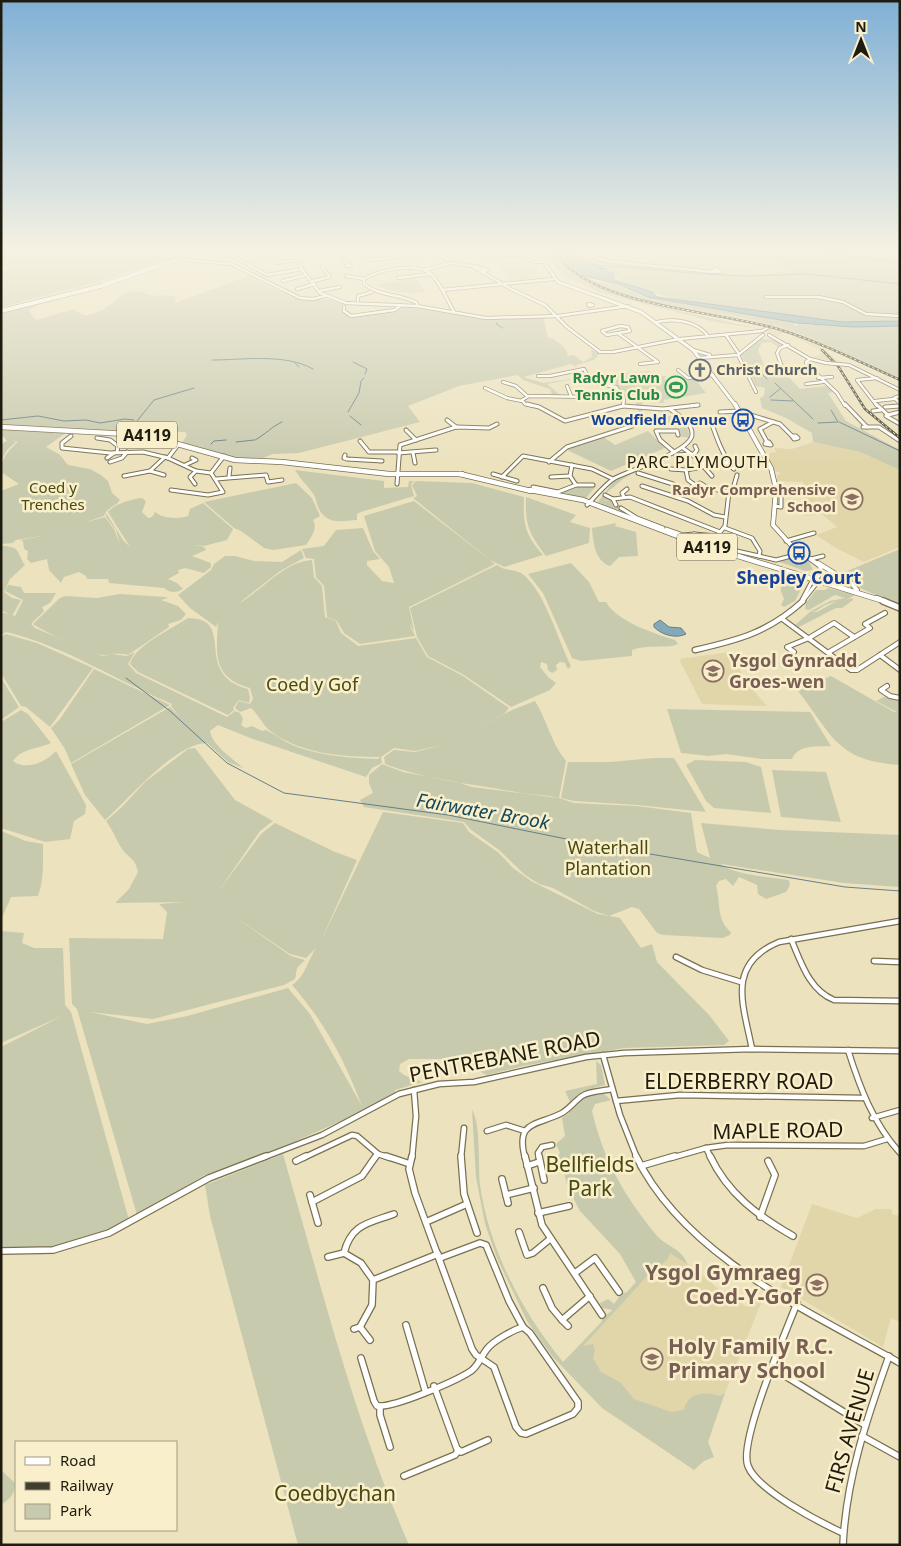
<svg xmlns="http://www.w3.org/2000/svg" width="901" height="1546" font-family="'Noto Sans',sans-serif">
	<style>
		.built { fill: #e1d5aa }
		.green { fill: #c8caae; fill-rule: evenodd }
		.water { fill: #84aaba; stroke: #667f87 }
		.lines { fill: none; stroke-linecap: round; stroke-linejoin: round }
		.stream { stroke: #667f87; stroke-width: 1 }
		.canal { stroke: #84aaba; stroke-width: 2.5 }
		.minor-tunnel { stroke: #c3ba9b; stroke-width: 2.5; stroke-dasharray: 2.5 1; stroke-linecap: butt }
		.minor-far4-casing { stroke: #797050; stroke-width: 4 }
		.minor-far3-casing { stroke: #797050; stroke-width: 5 }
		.minor-far2-casing { stroke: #797050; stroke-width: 6 }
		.minor-far1-casing { stroke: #797050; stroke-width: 7 }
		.minor-casing { stroke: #797050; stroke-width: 8 }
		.tertiary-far1-casing { stroke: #797050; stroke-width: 5 }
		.tertiary-casing { stroke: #797050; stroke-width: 7 }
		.secondary-far1-casing { stroke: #797050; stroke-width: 4.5 }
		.secondary-casing { stroke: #797050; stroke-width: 5.5 }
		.primary-far1-casing { stroke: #797050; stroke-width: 6 }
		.primary-casing { stroke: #797050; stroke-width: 8 }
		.motorway-casing { stroke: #797050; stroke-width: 5 }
		.minor-far4 { stroke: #fff; stroke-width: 2.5 }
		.minor-far3 { stroke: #fff; stroke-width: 3 }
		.minor-far2 { stroke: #fff; stroke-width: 4 }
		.minor-far1 { stroke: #fff; stroke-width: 4.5 }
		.minor { stroke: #fff; stroke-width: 5.5 }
		.tertiary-far1 { stroke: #fff; stroke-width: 3 }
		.tertiary { stroke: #fff; stroke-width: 4.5 }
		.secondary-far1 { stroke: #fff; stroke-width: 3 }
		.secondary { stroke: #fff; stroke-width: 4 }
		.primary-far1 { stroke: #fff; stroke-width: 4.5 }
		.primary { stroke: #fff; stroke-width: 5.5 }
		.motorway { stroke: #fff; stroke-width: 4 }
		.rail-casing { stroke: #433f2e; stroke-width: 2.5 }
		.rail { stroke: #f9efcb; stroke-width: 1; stroke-dasharray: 2.5; stroke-linecap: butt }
		.minor-bridge-casing { stroke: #797050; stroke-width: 4; stroke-linecap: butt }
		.minor-bridge { stroke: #fff; stroke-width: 2.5 }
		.labels { text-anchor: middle; stroke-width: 5; stroke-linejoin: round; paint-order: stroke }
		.far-worship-label { font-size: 15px; font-weight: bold; fill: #5b616d; stroke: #f9efcb; text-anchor: start }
		.far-leisure-label { font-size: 15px; font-weight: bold; fill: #27864d; stroke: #f9efcb; text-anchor: end }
		.far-transit-label { font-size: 15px; font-weight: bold; fill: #164399; stroke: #f9efcb; text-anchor: end }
		.far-park-label { font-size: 15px; fill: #48490e; stroke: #f9efcb }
		.far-education-label { font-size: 15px; font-weight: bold; fill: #785e54; stroke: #f9efcb; text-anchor: end }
		.shield { fill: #f9efcb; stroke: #605b47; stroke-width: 1 }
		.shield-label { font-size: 16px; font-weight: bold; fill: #1f1c0f }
		.far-neighbourhood-label { font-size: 16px; letter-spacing: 1px; fill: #1f1c0f; stroke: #f9efcb }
		.transit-label { font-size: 18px; font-weight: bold; fill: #164399; stroke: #f9efcb }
		.education-label { font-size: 18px; font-weight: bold; fill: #785e54; stroke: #f9efcb; text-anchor: start }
		.park-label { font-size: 18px; fill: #48490e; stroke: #f9efcb }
		.water-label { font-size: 19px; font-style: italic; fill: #14495b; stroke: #f9efcb }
		.near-street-label { font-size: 21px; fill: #1f1c0f; stroke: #f9efcb }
		.near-park-label { font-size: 21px; fill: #48490e; stroke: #f9efcb }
		.near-education-label { font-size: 21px; font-weight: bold; fill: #785e54; stroke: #f9efcb; text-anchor: end }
	</style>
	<rect width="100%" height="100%" fill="#ece2be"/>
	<g class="built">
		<path d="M553 249H558L561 256 581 275 611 289 637 297 766 321 812 338 900 377V379L822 347 840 363 813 357 824 353 791 335 784 333 778 336 765 331 768 327 642 301 607 290 573 274 561 261Z"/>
		<path d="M585 249H735L755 252 795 270 731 273 724 272V269L721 267 707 271 604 259 592 255Z"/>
		<path d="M498 262H527L540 266 537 267V274H533L537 280 510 283Z"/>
		<path d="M813 442 860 452 900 470V547L864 562 836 548 816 535 837 527 822 514 805 516 803 482 777 481V476L781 473 775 471 768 457 770 453 776 452 774 448 792 449Z"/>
		<path d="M730 652 748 684 767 706 702 704 679 659Z"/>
		<path d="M812 1204 857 1218 876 1209H892V1214L900 1216V1322L891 1318 883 1347 781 1287Z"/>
		<path d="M669 1248 721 1291 747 1307 753 1292 763 1298 694 1470 563 1363Z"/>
	</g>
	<g class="green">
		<path d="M1 249H151L148 252 163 253 164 249H196L105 280 1 307V272L10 268 1 266Z"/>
		<path d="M537 249H553L561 261 573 274 607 290 675 310 760 329 715 322 602 293 562 275 549 260 541 257Z"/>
		<path d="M570 249H581C594 268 769 281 790 269L758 253 730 249H881L898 252 900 253V320L867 323 826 321 682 301 646 291 621 281 606 268 579 262Z"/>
		<path d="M250 276 259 282 296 298 309 300 326 299 343 304V310L349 316 393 311 403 306 481 318 543 317 548 337C555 339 567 347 568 356L574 355 583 362 592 357 591 350 600 353 594 360 577 365V363L576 367 571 364 524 377 543 383 585 377 547 384 560 395H552L550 389 523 380 518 375 459 386 408 406 420 422 299 453 273 454 260 459 226 456 182 443 187 435 185 432 151 431 156 434 155 436 1 425V312L43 303 28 310 36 320 74 309C76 311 81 314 84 315 94 317 118 301 123 294 136 288 140 292 151 295 159 297 167 294 176 297L175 303Z"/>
		<path d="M415 278 425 292C411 294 390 293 377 285Z"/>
		<path d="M594 282 615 284 643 296 774 319 773 322 776 319 797 322 794 325 797 326 799 322 808 323 811 326 815 323 867 327 900 325V378L809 337 774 324 775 323 771 324C714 308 648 309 594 282Z"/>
		<path d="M761 339 776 340 784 345 778 347 770 342 762 343 758 350 765 368 770 374 765 375 789 377 800 389 826 386 834 392 828 393 846 421 900 450V470L860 452 813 442 812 433 786 418 762 408 760 398 764 396 765 388 756 386 741 355Z"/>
		<path d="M650 371 653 376H667L664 378 667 382 687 378 695 379 706 393 663 400 665 403 643 402 640 407H636V399L625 397 616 385 615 375 588 376Z"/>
		<path d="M638 409H642V416L645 421 676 415C685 421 689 428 689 438L679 436 677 429 685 426 679 420C666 424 654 428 640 423Z"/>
		<path d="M1 429 67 432 46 447 60 455 68 465 90 469 101 475 108 481 112 493 120 500C115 507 107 507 104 516L83 523 105 517 114 529 120 544 116 530 106 517V513L123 540 130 547 108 512C114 504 132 499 142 498L146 501 142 512 148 518 152 517 155 512C163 519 179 519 188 516L190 509 203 503 233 529 227 540 204 546 195 545 204 547 206 550 192 556 211 563V567L204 573 185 568 178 570 179 573 168 579 177 583 183 589C176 593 170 593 164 588L109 583 108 579H87L86 576 79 572 64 577 61 583 49 570 47 559 31 563 27 559 28 551 24 549 23 541 20 540 48 535 16 540 13 543 1 544V491L19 484 1 472C1 458 8 451 18 442L12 440 16 442 7 450 1 460V444L7 441 1 434Z"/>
		<path d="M648 431 665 448 611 471 565 449 602 436 615 445Z"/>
		<path d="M645 466 623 479 604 495 611 499 602 501 611 500 632 518 598 502 614 481Z"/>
		<path d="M295 470 384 481V488L408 487 409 481H414L411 484 414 496 361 512 357 514V520C342 521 327 525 319 509 317 505 316 499 314 495 308 486 300 479 295 470Z"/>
		<path d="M416 481 472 483 524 497C523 525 525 534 543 555L504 567 490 560 413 498 417 496 412 485Z"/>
		<path d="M296 483 312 498 320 516 313 520C318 528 311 538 306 545L273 550 264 548 241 531 234 528 204 502Z"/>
		<path d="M585 485 596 486 586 498 564 494V491Z"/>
		<path d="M526 497 576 515 570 522 590 528 589 543 546 556C529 534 525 525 526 497Z"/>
		<path d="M414 501 495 564 438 591 496 564 409 607 414 631 409 623 415 636 360 644 344 633 337 621 327 617 324 586 316 577 314 559 306 558 302 549 324 546 336 530 363 528 373 551 380 559 367 561V565L382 581 394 583 389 567 375 551 364 516Z"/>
		<path d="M616 523 615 526 636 532 638 556 619 557 610 566C595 561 593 542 592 528Z"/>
		<path d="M1 546C21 546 16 552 25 565L10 579 4 592 12 598 21 600 12 616 1 610Z"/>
		<path d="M900 549V606L860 588 840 574Z"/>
		<path d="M301 550 304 558 280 571 238 604C263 590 283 562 312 560L314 577 322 586 325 617 336 621 341 633 358 646 416 638 427 657 463 676 509 708 504 714 449 744 512 710 535 701C547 720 551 743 566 761L559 798 574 803 637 806 691 813 697 852 710 858 701 823 780 830 900 835V887L844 883 721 864C730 874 774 878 789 880L790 885 786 892 766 899 758 894 757 885 739 877 733 886 726 879 719 881 716 886C721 903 716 920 731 932L730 935 723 938 663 935 657 933 639 909 632 907 609 916 594 911 553 888 539 884 525 875 499 850 470 829 464 822 364 807 360 800 373 793 369 783V775L382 764 403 772 457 782 472 787 558 798C544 794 530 795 516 792 473 784 426 780 385 764L384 757 394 750 415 752 446 744 415 751 394 748 381 757 382 763 372 768 366 777 253 739 218 725 210 731C212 745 232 758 243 768L228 762 207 743C175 743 129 799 105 820L85 795 71 764 170 707 180 717 171 706 172 704C117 681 65 646 6 632L1 635V612L15 616 23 600 5 591 8 585 21 587 24 593H56L50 603 42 607 44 611 31 624 35 628 103 656 112 654 127 656 135 652 128 664 136 673 227 717 235 711 240 713 243 719 241 725 246 728 252 726 262 731 266 730C276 735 286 743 297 747 323 756 351 758 378 759L380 757C344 757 297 754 268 729 262 723 258 714 251 708L240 712 235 708 239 701 250 704 253 699 250 688C213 678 216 655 218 622L216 627 190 608 178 595 211 570 214 564 225 556H235L254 561 282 562Z"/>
		<path d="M800 555 809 562 813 570 805 571 777 561Z"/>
		<path d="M571 563 589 582 599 602H606C616 621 655 634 675 640L678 644C669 649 646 644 632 650V656L581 661 572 658 543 593 528 574Z"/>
		<path d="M497 565C506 572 516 568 525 576 547 597 557 638 571 666L568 669 565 663 560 662 556 665 557 670 552 673 548 670 547 664 541 662 540 667 548 677 556 683 550 690 511 707 464 675 428 656 417 637 410 608Z"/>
		<path d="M777 573 798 579 803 585 795 601 784 607 781 605 784 599 781 591V581Z"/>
		<path d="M828 588 855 595 846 600 852 598 853 600 842 608H836L799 627 795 625 811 611 817 612 837 601 825 605 816 611H811L830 601 845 598 835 595 809 610 805 609 806 603 816 590H825Z"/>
		<path d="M120 594 165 597 168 598 161 600 178 606 186 614 181 620 168 624 169 627 128 655C119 653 113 654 105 655 93 655 43 631 33 624L60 598 65 596 97 598Z"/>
		<path d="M188 618C238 618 191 674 248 689L250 698 249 703 239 700 233 708 234 710 228 715 138 672 130 664C134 646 173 628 188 618Z"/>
		<path d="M6 634 37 643 93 668 50 727 26 707 21 706 1 673V637Z"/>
		<path d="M94 669 170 705 71 763 65 749 51 728 60 719Z"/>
		<path d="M831 676 894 712H897L876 701 886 696 900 700V765C837 761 833 736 798 691Z"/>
		<path d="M1 678 19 707 1 720Z"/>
		<path d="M667 709 810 712 831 746C818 747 798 744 792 759H762L726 754 709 756 681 753Z"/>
		<path d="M21 710 28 714 51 743C38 749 22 748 13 761 26 771 46 762 56 751L86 805 85 814 74 821 70 839 45 842 1 828V722Z"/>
		<path d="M195 748 235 800 273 821 260 831 218 892 261 834 275 823 335 852 357 860 321 941 383 812 463 823 469 832 499 853 513 868 531 881 598 914 620 918 641 948 652 944 657 962 710 1016 729 1041 724 1045 624 1048 523 1066 487 1075 464 1064 443 1059H409L400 1064 399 1071 404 1075 422 1082 395 1090V1092L364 1111 289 1144 203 1176 137 1215 77 1009 72 1004 69 938 163 939 167 912 159 904 186 902 115 903 129 889 138 872C135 857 129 859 122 849 116 840 113 830 106 821L122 807 145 782 188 749ZM229 913 290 954 306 958 316 948C308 960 305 977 292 985 325 1023 344 1059 362 1106L310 1014 288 988 187 1016 147 1024 90 1012 153 1019 284 985 295 979 297 968 305 960 291 956Z"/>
		<path d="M654 758H674L706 812 637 805 574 801 561 798 568 762H610Z"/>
		<path d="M695 760 746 762 761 767 771 813 714 808 706 801 686 765Z"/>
		<path d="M772 770 826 772 841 822 781 817Z"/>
		<path d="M1 831 26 841 43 844C43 862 44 879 38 896L11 897 1 920Z"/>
		<path d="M1 931 24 933 22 943 34 948H63L65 1005 71 1012 129 1220 109 1230 49 1249 1 1250V1047L62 1016 1 1043Z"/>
		<path d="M596 1061 601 1065 605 1085 582 1091 570 1102 565 1091 597 1084Z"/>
		<path d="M604 1094 611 1100 595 1104 592 1111C604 1161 623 1194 657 1236 666 1246 684 1250 687 1264L670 1253 667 1260 649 1274 583 1346 593 1344 595 1350 593 1358 601 1372 620 1382 634 1399 671 1412 684 1410C687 1392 706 1391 720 1396L725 1393 708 1442 714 1457 704 1461 694 1470 602 1408 552 1356 527 1321 497 1258 485 1224 476 1177 472 1110C481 1123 478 1167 480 1185 489 1249 522 1312 563 1362L602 1322V1318L613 1310 602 1308 600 1303 608 1299 614 1304 621 1294 627 1292 636 1282 620 1254 580 1211 568 1188 561 1162 557 1158 560 1153 556 1144 565 1136 562 1118 569 1113 570 1108 577 1105 588 1095Z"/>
		<path d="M283 1154C321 1285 354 1420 409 1545H298L210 1216 205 1185Z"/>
		<path d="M1 1470 15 1483C15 1494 10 1499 1 1505Z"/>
	</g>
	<g class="water">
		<path d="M559 249H570C580 262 593 264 608 269L599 268 614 274V280L652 292 657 297 842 322 900 321V326L853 327 798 323 648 297 618 284 584 276 568 263Z"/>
		<path d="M660 620 669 627 681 628 686 634C676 639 662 635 654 627V624Z"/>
	</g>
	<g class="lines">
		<g class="stream">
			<path d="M591 265C643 267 695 275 747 276"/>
			<path d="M749 276 807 274 900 284"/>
			<path d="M498 323 496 324 503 328"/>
			<path d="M212 360C243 360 285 353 313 369"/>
			<path d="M353 362 367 369 365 374"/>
			<path d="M295 363 299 367"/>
			<path d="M761 373 767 379"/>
			<path d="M775 383 813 419"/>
			<path d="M770 397 780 389"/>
			<path d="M771 400 793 401"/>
			<path d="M348 412 359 393 361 381 364 378"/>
			<path d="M350 416 361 425"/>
			<path d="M1 420 38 416 64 421 86 420 100 423 125 419 134 420"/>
			<path d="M137 421 154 400 194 388"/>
			<path d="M839 422 900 451"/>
			<path d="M818 423 838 422 831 410"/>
			<path d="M255 440C266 434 271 427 282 422"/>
			<path d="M236 442 254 440"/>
			<path d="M211 444 214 441 226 440"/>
			<path d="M126 678 170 711 227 763 284 793 448 815 591 844 845 887 900 891"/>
		</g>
		<path class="canal" d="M798 249 900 263"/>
		<path class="minor-tunnel" d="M769 327 773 324"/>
		<g class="minor-far4-casing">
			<g id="minor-far4">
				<path d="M129 249 174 254"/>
				<path d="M251 249 237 254 235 257 267 275 302 269"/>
				<path d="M292 249 303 271 320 293 346 303 417 306 486 318 558 316 628 306"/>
				<path d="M311 249V251"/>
				<path d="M357 249 367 259 374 260 452 249"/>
				<path d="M484 249 483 255H519L534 262H543"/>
				<path d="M583 249 591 256 606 261 713 272"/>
				<path d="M363 253 379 249"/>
				<path d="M263 254V256L260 255Z"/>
				<path d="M264 255 294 252"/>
				<path d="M522 255 528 251 524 249"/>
				<path d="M221 256 236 255"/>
				<path d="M437 257 445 264"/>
				<path d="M187 260 231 264 300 298 313 299 325 296"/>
				<path d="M276 263 297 260"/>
				<path d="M348 265H350L351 266H348Z"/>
				<path d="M347 266 341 252 348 249"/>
				<path d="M474 266 487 270 483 272"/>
				<path d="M413 268 418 260"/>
				<path d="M717 269 720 272 712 271Z"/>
				<path d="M425 270 451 263 472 266 511 289 545 305 567 327 600 352H613L679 339"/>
				<path d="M346 276 364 279"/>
				<path d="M398 278 431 274"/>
				<path d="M283 281 306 275"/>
				<path d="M313 281 330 277 322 267"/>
				<path d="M297 289 315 284"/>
				<path d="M442 290 554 279"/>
				<path d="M319 291 340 287"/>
				<path d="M766 297H818L843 302 866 314 900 316"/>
				<path d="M358 301V296L372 292"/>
				<path d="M588 304 593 305 589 306Z"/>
				<path d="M417 306V303C400 293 380 297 364 284V279C378 270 419 261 432 275 441 284 447 300 454 312"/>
				<path d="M344 307V311L351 316 395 310 401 305"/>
				<path d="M657 322C675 318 697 321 708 336"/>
				<path d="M620 326 628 327 630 331 607 335 602 331Z"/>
				<path d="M619 334 658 362 640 364"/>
				<path d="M726 335 739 354"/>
				<path d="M769 335 810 359 826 363"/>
				<path d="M680 339 762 331 769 327"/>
				<path d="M788 345 780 348 777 353 782 367 791 375"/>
				<path d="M693 350 710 355"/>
				<path d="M738 355 756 392"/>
				<path d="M699 358 738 355 763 335"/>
				<path d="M810 359 806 362 807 365 837 393 845 406"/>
				<path d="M849 365 900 390"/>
				<path d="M678 370 688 378 713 375"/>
				<path d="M801 374 813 372"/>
				<path d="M538 376H550L584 369 591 382 616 387 624 399 623 406"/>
				<path d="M818 378 832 377"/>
				<path d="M877 378 857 380 877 406"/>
				<path d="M503 382 516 386 527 396"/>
				<path d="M806 384 823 382"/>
				<path d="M567 386 571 396"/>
				<path d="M485 388 507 398 522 401"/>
				<path d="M900 396 894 398 900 403"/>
				<path d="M875 401 894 399"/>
				<path d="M533 406 525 404 522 400 529 396 598 397 619 393"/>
				<path d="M692 406 698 405"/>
			</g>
		</g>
		<g class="minor-far3-casing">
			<g id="minor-far3">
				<path d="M527 404 539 407 565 421 623 406"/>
				<path d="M845 404 867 427"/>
				<path d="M876 404 888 415 886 416 900 424"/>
				<path d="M623 406 663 409 698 405"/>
				<path d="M885 407 900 406"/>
				<path d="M873 411 881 410"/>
				<path d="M720 412 740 411"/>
				<path d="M741 412 780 424 792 436"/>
				<path d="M888 415 900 412"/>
				<path d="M447 420 456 427"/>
				<path d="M863 427H879L900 441"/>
				<path d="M406 430 416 440"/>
				<path d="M71 436 62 443V448L110 453 143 452 168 458 196 471 211 473"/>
				<path d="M792 436H796L798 438 794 439Z"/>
				<path d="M97 438 110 440 118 446 117 452"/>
				<path d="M153 440 177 446 168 458"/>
				<path d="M360 441 369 452H398"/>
				<path d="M766 442H769L771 445 765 444Z"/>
				<path d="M767 442 760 429 773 422"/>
				<path d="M683 448 708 467"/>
				<path d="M674 452 660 440 656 431H677L678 435"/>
				<path d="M398 453 436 450"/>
				<path d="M413 453 415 463"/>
				<path d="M345 455 344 458 347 459 382 461"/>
				<path d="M676 455 694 454 697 450 695 446"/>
				<path d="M107 458 114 453"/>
				<path d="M110 462 122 458 127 452"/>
				<path d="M549 462 567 447 632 426"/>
				<path d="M727 463 734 469"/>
				<path d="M185 465 196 460 192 458"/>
				<path d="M705 468 712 476"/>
				<path d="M671 469 686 470"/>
				<path d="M150 471 164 475"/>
				<path d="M211 473 224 456"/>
				<path d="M638 473 673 484 682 491"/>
				<path d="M493 474 517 481"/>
				<path d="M124 476 150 471 165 457"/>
				<path d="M229 476 230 468"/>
				<path d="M502 477 523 456 592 469 613 479"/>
				<path d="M551 477 570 476"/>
				<path d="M216 479 266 475 268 482 282 480"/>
				<path d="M195 484 190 477 196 471"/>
				<path d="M397 484 400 445 456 427 489 428 497 424"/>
				<path d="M576 485H593"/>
				<path d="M695 485 688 480 686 470 729 462C718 447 717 435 709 418"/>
				<path d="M642 486 688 501 714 515 725 517"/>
				<path d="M533 487 558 492 576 485 570 476 572 465"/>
				<path d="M171 490 208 495 223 492 211 473"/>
				<path d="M728 491 733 489 737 475"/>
				<path d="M605 495 613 499 616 505"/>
				<path d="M624 497 622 493 627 489"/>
				<path d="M676 497 682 491 700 483 708 488 729 492 725 526 717 536 694 534 688 541"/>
				<path d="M613 499 630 497 720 532"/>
				<path d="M587 505C595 497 605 484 615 478 630 470 690 452 692 435 693 423 678 415 670 409"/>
				<path d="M775 506 781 507V485L776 484"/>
				<path d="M621 508 637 518 663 528"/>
				<path d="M666 529 683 535 694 534"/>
				<path d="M786 541 814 533"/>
				<path d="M719 547 759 556 760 551 752 538 725 528"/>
				<path d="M759 556 776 560 795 555"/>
				<path d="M811 559 823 556"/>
			</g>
		</g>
		<g class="minor-far2-casing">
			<g id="minor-far2">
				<path d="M781 618 851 670H857L900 642"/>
				<path d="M794 652 787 647 809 638 834 623 854 637"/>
				<path d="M829 652 870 628 865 624 885 613"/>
				<path d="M880 655 900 670"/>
				<path d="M887 686 881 690 890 696 900 698"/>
			</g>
		</g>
		<g class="minor-far1-casing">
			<g id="minor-far1">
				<path d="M791 939C801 962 809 990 834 1000L900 1001"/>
				<path d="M676 957 702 970 741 982"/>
				<path d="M874 961 900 962"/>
				<path d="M752 1049C743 1004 726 964 779 942L900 921"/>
				<path d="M848 1050C860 1088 873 1123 900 1153"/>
				<path d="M603 1055 620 1115 637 1158"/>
				<path d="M616 1101 680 1095 863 1098"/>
				<path d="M872 1118 900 1110"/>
				<path d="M487 1131 506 1125 525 1131"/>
				<path d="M706 1148 711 1158"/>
				<path d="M262 1158 322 1135 399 1094 439 1084 474 1082 586 1057 624 1053 752 1049 900 1051"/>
				<path d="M303 1158 352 1135 357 1136 378 1154 390 1158"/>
				<path d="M375 1158 378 1154"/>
				<path d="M412 1158 416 1116 414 1090"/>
				<path d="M461 1158 464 1128"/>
				<path d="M525 1158C515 1120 537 1126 562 1113 569 1109 575 1101 582 1096 589 1091 603 1091 612 1089"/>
				<path d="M539 1158 538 1153 542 1147 552 1145"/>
				<path d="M671 1158 706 1148 728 1145 864 1146 887 1139"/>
			</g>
		</g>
		<g class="minor-casing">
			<g id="minor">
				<path d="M386 1156 410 1164"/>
				<path d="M412 1156 409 1169 415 1193 472 1349 476 1355 494 1367 516 1427 521 1433 526 1434 573 1414 578 1408V1402L530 1333 523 1327"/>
				<path d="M461 1156 464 1194 477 1233"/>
				<path d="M525 1156 542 1225 602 1315"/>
				<path d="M539 1156 544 1180"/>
				<path d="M636 1156C684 1256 808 1311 900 1363"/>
				<path d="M710 1156C728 1194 758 1216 793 1236"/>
				<path d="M296 1161 306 1156"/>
				<path d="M527 1166 539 1162"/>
				<path d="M641 1166 675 1156"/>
				<path d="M502 1179 508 1203"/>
				<path d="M310 1195 318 1223"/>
				<path d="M506 1195 534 1188"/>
				<path d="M312 1202 362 1176 376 1156"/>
				<path d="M538 1213 569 1206"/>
				<path d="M760 1217 775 1175 768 1161"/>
				<path d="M426 1222 467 1204"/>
				<path d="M519 1232 527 1255 533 1253 550 1239"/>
				<path d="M1 1251 53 1250 109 1233 209 1178 266 1156"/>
				<path d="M328 1257 344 1253"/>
				<path d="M440 1258 480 1243 486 1245 509 1301 523 1327"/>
				<path d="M575 1273 595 1258 619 1292"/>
				<path d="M373 1280 361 1263 344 1253C351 1224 369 1223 394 1214"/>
				<path d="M543 1288 552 1308 562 1320 590 1296"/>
				<path d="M797 1303C786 1332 738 1442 748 1466 757 1490 819 1522 843 1533"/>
				<path d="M562 1320 568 1326"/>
				<path d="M406 1325 425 1390"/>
				<path d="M360 1327 372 1305 373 1280 438 1254"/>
				<path d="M354 1329 360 1327 370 1340"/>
				<path d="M361 1358 374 1401 377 1406C394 1408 456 1381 471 1371 478 1366 482 1355 487 1349 493 1341 513 1330 523 1327"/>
				<path d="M774 1369 865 1425"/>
				<path d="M434 1386 457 1449 461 1452 488 1440"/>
				<path d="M380 1406V1415L390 1447"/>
				<path d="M862 1436 900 1457"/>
				<path d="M404 1476 455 1455 459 1450"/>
				<path d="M843 1545C846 1479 867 1418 889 1356"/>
			</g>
		</g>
		<g class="tertiary-far1-casing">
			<g id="tertiary-far1">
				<path d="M802 600 811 583 815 581"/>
				<path d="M802 602 816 584 815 581"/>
			</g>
		</g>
		<g class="tertiary-casing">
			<path id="tertiary" d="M695 650C739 640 769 632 803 601"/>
		</g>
		<g class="secondary-far1-casing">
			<path id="secondary-far1" d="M535 249 558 282 641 312 693 350 736 406"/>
		</g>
		<g class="secondary-casing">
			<g id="secondary">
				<path d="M735 404 771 468 776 489 773 525 791 545 820 566 821 571 815 581"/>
				<path d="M818 563 852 584 857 590"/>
			</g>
		</g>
		<g class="primary-far1-casing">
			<g id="primary-far1">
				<path d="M1 427 145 435 235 460 282 462 389 474H462"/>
				<path d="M460 474 531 491"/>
				<path d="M530 490 583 500 693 542 880 600"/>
				<path d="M877 598 886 602"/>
			</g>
		</g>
		<g class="primary-casing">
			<path id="primary" d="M883 601 900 608"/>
		</g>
		<g class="motorway-casing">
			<path id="motorway" d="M1 311 101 286 207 249"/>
		</g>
		<use href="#minor-far4" class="minor-far4"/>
		<use href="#minor-far3" class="minor-far3"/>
		<use href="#minor-far2" class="minor-far2"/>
		<use href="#minor-far1" class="minor-far1"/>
		<use href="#minor" class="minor"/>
		<use href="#tertiary-far1" class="tertiary-far1"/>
		<use href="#tertiary" class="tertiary"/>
		<use href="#secondary-far1" class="secondary-far1"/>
		<use href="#secondary" class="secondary"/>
		<use href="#primary-far1" class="primary-far1"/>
		<use href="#primary" class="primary"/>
		<use href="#motorway" class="motorway"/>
		<g class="rail-casing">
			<g id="rail">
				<path d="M555 249C559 255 563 263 568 267 613 307 720 312 778 329 820 342 860 362 900 380"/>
				<path d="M822 350 838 366 865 409 900 438"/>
			</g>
		</g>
		<use href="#rail" class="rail"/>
		<g class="minor-bridge-casing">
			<g id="minor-bridge">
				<path d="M174 254 187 260"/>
				<path d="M826 363 849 365"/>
			</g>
		</g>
		<use href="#minor-bridge" class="minor-bridge"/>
	</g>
	<linearGradient id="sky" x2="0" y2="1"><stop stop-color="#80b0d6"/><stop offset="0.54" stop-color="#f6f2e2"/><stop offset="1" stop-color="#f6f2e2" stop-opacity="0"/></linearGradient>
	<rect width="901" height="465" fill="url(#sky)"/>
	<defs>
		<g id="church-ring" transform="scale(1.125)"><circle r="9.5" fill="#f9efcb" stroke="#6b7280" stroke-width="1.5"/><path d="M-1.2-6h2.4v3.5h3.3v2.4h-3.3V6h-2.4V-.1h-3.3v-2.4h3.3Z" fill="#6b7280"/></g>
		<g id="stadium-ring" transform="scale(1.125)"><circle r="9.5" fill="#f9efcb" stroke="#2e9e5b" stroke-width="1.5"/><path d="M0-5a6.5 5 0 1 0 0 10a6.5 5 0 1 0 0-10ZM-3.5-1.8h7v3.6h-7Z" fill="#2e9e5b"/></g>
		<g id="bus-ring" transform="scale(1.125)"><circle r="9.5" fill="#f9efcb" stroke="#1a4fb4" stroke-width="1.5"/><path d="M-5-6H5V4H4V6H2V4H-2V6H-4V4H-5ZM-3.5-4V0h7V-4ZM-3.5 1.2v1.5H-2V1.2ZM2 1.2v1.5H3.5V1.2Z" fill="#1a4fb4"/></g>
		<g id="school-ring" transform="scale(1.125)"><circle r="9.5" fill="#f9efcb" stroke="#8d6e63" stroke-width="1.5"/><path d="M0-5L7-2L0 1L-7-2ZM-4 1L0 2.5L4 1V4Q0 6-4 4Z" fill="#8d6e63"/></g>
	</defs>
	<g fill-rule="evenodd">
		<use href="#church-ring" x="700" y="370"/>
		<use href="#stadium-ring" x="676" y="387"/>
		<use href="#bus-ring" x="743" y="420"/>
		<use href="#school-ring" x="852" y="499"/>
		<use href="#bus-ring" x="799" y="553"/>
		<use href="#school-ring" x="713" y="671"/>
		<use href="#school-ring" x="817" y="1285"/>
		<use href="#school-ring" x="652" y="1359"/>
	</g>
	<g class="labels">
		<g class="far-worship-label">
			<text x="716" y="375">Christ Church</text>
		</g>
		<g class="far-leisure-label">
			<text x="660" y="383">Radyr Lawn<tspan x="660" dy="17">Tennis Club</tspan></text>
		</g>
		<g class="far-transit-label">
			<text x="727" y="425">Woodfield Avenue</text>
		</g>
		<g class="far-park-label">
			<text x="53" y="493">Coed y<tspan x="53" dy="17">Trenches</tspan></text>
		</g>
		<g class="far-education-label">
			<text x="836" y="495">Radyr Comprehensive<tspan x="836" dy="17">School</tspan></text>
		</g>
		<g class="shield">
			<rect x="117" y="421.5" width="60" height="27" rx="4"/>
			<rect x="677" y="533.5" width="60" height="27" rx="4"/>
		</g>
		<g class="shield-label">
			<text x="147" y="441">A4119</text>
			<text x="707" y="553">A4119</text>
		</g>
		<g class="far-neighbourhood-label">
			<text x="698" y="468">PARC PLYMOUTH</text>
		</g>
		<g class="transit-label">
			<text x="799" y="584">Shepley Court</text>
		</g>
		<g class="education-label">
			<text x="729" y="667">Ysgol Gynradd<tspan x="729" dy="21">Groes-wen</tspan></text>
		</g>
		<g class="park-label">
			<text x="312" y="691">Coed y Gof</text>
			<text x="608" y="854">Waterhall<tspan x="608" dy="21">Plantation</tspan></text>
		</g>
		<g class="water-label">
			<text transform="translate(483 811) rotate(10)" y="7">Fairwater Brook</text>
		</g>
		<g class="near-street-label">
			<text transform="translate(505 1057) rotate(-11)" y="7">PENTREBANE ROAD</text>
			<text x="739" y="1089">ELDERBERRY ROAD</text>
			<text transform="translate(778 1131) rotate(-1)" y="7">MAPLE ROAD</text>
			<text transform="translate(850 1431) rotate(-74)" y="7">FIRS AVENUE</text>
		</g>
		<g class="near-park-label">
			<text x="590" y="1172">Bellfields<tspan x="590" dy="24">Park</tspan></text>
			<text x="335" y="1501">Coedbychan</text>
		</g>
		<g class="near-education-label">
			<text x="801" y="1280">Ysgol Gymraeg<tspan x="801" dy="24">Coed-Y-Gof</tspan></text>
			<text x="668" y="1354" text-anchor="start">Holy Family R.C.<tspan x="668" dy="24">Primary School</tspan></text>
		</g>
	</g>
	<rect width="901" height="1546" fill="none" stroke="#1f1c0f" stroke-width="5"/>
	<rect x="15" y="1441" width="162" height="90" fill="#f9efcb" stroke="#a29b80"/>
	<rect x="25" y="1457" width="25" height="8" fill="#ffffff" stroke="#a29b80"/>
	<text x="60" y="1466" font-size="15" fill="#1f1c0f">Road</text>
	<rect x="25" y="1482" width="25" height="8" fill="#433f2e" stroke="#a29b80"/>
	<text x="60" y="1491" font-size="15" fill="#1f1c0f">Railway</text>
	<rect x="25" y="1504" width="25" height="15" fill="#c8caae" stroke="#a29b80"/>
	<text x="60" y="1516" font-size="15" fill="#1f1c0f">Park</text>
	<g transform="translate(861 40)" stroke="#f9efcb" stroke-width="4" paint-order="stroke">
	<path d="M0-4L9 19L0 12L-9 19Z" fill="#1f1c0f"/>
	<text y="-8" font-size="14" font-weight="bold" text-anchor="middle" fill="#1f1c0f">N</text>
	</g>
</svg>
